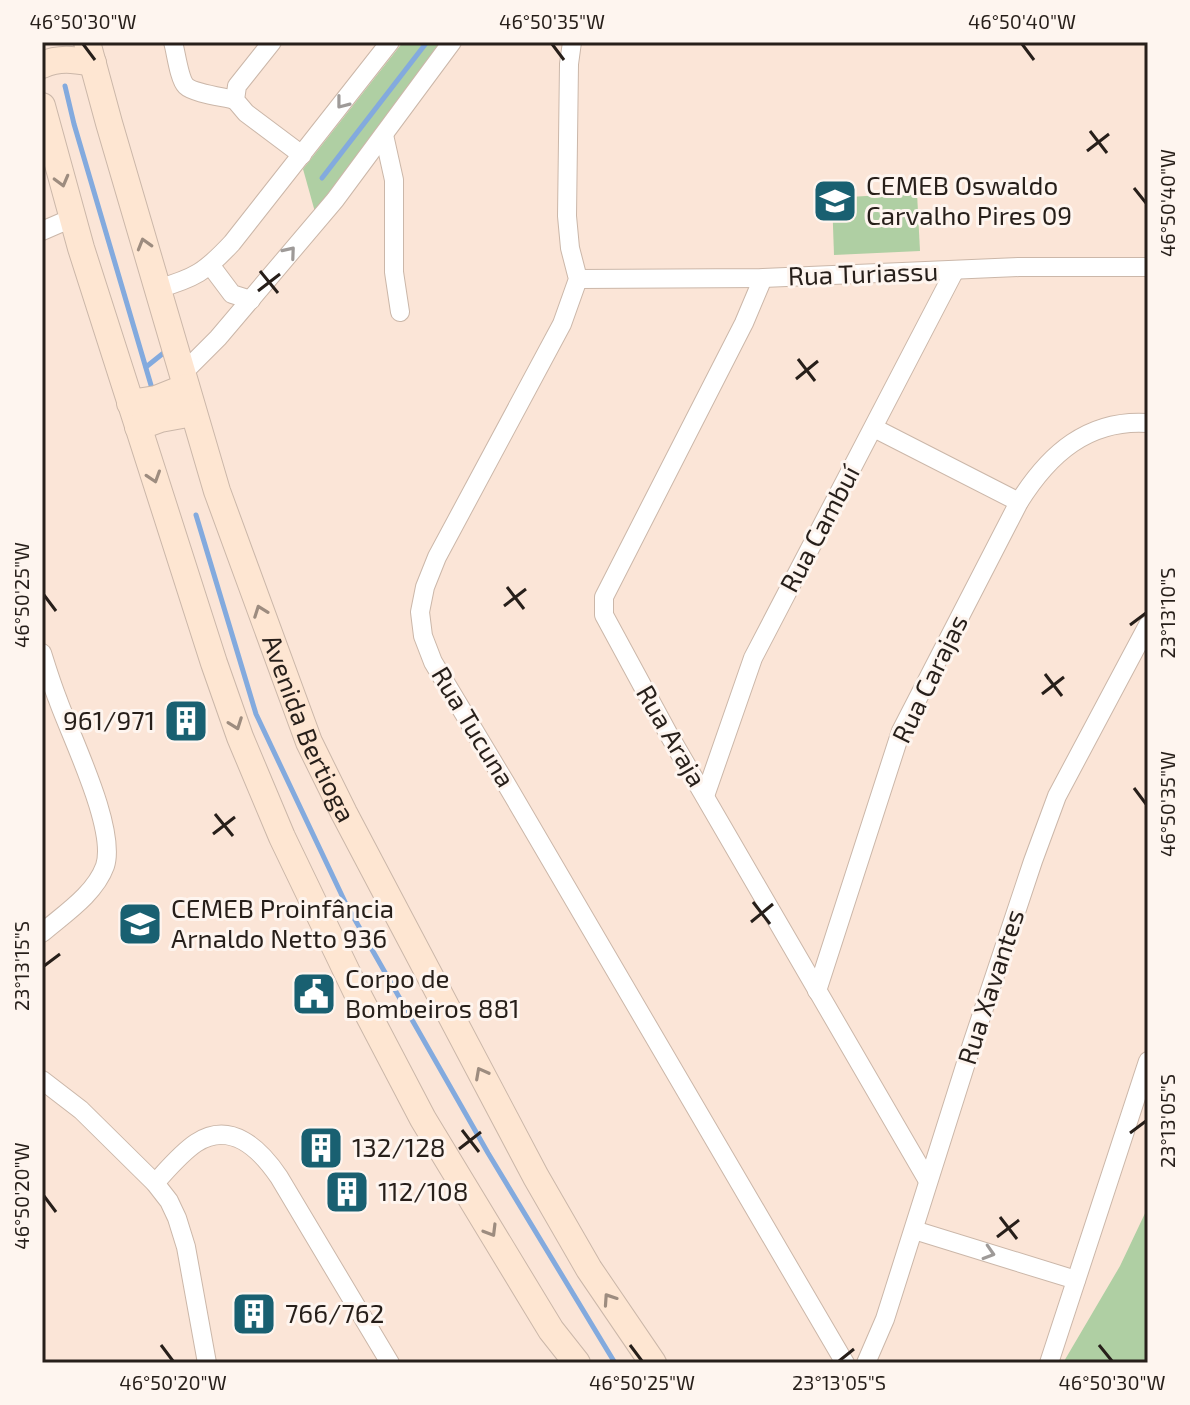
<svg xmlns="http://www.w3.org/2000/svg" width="1190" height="1405" font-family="'Exo 2',sans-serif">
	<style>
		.green { fill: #afcfa3 }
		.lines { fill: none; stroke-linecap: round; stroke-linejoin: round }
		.stream { stroke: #83aade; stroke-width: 5 }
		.street-casing { stroke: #cbb7a9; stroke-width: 20 }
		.secondary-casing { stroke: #cbb7a9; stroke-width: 28 }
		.street { stroke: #fff; stroke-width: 18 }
		.secondary { stroke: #fee6d2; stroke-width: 26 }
		.oneway { stroke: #9e9a98 }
		.oneway2 { stroke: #9d8c7f }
		.ticks { fill: none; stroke: #271f1a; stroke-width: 3 }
		.labels { text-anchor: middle; stroke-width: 6; stroke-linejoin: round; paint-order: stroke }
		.poi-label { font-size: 26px; fill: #271f1a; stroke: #fef5ef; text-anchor: start }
		.street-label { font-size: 26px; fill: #271f1a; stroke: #fef5ef }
		.neatline { fill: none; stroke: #271f1a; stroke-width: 3 }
		.ticks-label { font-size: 20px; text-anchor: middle; fill: #271f1a }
	</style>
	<rect width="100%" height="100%" fill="#fbe5d7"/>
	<g class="green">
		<path d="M403 42H446L315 212 303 169Z"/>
		<path d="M917 193 920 251 834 255 832 198Z"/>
		<path d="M1148 1207V1363H1063L1120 1266Z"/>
	</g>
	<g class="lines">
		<g class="stream">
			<path d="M65 86 74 124 153 392"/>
			<path d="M322 178 427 42"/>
			<path d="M146 367 166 351"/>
			<path d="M196 515 256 714 346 904 488 1153 615 1363"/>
		</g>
		<g class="street-casing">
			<g id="street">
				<path d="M173 42C176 52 179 79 186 86 193 93 224 97 235 100"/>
				<path d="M272 42 237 86 235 100 246 113 302 155"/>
				<path d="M572 42 569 64 567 216 570 248 578 279 562 324 437 557 425 587 420 612 423 636 433 662 505 782 845 1363"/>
				<path d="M384 135 394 180V272L400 312"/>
				<path d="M42 231 72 218"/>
				<path d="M211 266 232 294 251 300"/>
				<path d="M763 278 744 323 604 597V615L669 735 928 1181"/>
				<path d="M578 279 763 278 1019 267H1148"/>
				<path d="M157 289C195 278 205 272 232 243L390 42"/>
				<path d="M183 373 218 338 335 200 452 42"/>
				<path d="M874 428 1019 502"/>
				<path d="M42 653C47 669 52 685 58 700 71 737 117 829 105 866 95 894 64 914 42 933"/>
				<path d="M705 796 753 658 955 270"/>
				<path d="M817 991 901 731 1019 502C1049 454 1088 419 1148 423"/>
				<path d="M42 1080 81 1110 155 1183 169 1201 177 1218 186 1247 207 1363"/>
				<path d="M155 1183C167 1170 181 1153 196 1143 231 1120 260 1149 279 1177L390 1363"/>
				<path d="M914 1230 1076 1280"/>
				<path d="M866 1363 885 1319 972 1044 1033 861 1057 796 1148 625"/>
				<path d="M1049 1363 1148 1061"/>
			</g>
		</g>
		<g class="secondary-casing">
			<g id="secondary">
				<path id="s1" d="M87 42 109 123 217 491 309 742 344 813 536 1177 589 1269 653 1363"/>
				<path d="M42 65C60 57 75 60 93 63"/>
				<path d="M42 106 81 248 214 663 240 737 282 837 357 993 423 1119 537 1307 551 1330 577 1363"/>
				<path d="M130 403 156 399 186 387"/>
				<path d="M138 427 160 419 193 413"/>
			</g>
		</g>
		<use href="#street" class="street"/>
		<use href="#secondary" class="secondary"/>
	</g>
	<defs><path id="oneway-chevron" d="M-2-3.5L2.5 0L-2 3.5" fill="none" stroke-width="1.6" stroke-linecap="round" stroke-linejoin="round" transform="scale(2)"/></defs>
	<g class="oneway">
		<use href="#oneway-chevron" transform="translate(342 103) rotate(128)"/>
		<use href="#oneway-chevron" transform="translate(290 252) rotate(-50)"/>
		<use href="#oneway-chevron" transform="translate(989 1253) rotate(17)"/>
	</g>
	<g class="oneway2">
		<use href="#oneway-chevron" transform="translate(62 181) rotate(75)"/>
		<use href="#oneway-chevron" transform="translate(144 244) rotate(-106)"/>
		<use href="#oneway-chevron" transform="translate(154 477) rotate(72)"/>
		<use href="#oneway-chevron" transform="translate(260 611) rotate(-110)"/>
		<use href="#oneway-chevron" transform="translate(236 724) rotate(70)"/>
		<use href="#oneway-chevron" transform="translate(481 1073) rotate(-118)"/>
		<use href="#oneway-chevron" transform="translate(491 1231) rotate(59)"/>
		<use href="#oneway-chevron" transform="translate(609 1299) rotate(-124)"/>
	</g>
	<path class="ticks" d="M83 44 95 60M552 44 564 60M1022 44 1034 60M1090 131 1107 153M1087 151 1109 134M1134 188 1146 203M260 271 278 293M258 291 280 274M798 359 815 381M796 379 818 361M507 587 524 609M44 595 56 611M504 606 526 589M1130 625 1146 613M1045 674 1062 696M1042 694 1064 677M1134 788 1146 804M215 814 233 836M213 834 235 817M753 902 770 924M751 922 773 904M44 966 60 954M462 1130 479 1152M1130 1133 1146 1121M459 1149 481 1132M44 1196 56 1212M1000 1217 1017 1239M997 1237 1019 1220M161 1345 173 1361M630 1345 642 1361M1099 1345 1112 1361M839 1361 854 1349"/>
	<defs>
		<g id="school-square" transform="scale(2.3)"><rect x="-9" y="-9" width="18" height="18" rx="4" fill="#196071" stroke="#fef5ef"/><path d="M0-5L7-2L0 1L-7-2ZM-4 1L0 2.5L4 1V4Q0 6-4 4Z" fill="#fff"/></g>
		<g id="building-square" transform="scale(2.3)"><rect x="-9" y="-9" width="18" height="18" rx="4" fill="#196071" stroke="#fef5ef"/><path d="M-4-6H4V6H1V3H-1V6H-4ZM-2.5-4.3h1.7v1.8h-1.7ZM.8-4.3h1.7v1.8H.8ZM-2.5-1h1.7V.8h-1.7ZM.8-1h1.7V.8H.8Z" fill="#fff"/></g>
		<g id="civic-square" transform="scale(2.3)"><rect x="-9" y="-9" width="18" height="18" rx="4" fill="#196071" stroke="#fef5ef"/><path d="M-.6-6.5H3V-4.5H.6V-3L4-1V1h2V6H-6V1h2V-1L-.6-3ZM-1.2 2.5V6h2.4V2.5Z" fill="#fff"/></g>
	</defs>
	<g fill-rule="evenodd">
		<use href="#school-square" x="835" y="201"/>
		<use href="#building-square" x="186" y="721"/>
		<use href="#school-square" x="140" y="924"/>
		<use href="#civic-square" x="314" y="994"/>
		<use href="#building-square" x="321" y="1148"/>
		<use href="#building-square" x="347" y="1192"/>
		<use href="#building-square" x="254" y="1314"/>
	</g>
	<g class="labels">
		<g class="poi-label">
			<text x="866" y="195">CEMEB Oswaldo<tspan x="866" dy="30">Carvalho Pires 09</tspan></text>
			<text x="155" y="730" text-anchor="end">961/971</text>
			<text x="171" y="918">CEMEB Proinfância<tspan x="171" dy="30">Arnaldo Netto 936</tspan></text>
			<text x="345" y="988">Corpo de<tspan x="345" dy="30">Bombeiros 881</tspan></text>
			<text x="352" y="1157">132/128</text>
			<text x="378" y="1201">112/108</text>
			<text x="285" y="1323">766/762</text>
		</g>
		<g class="street-label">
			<text transform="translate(863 274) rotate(-2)" y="9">Rua Turiassu</text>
			<text transform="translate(820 529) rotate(-62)" y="9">Rua Cambuí</text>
			<text transform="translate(930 679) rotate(-64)" y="9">Rua Carajas</text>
			<text transform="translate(473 727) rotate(59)" y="9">Rua Tucuna</text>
			<text dy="9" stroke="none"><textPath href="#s1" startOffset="722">Avenida Bertioga</textPath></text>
			<text transform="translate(671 736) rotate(60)" y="9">Rua Araja</text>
			<text transform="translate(991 987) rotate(-72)" y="9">Rua Xavantes</text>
		</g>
	</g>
	<rect width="1190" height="1405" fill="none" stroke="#fef5ef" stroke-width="88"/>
	<rect x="44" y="44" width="1102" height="1317" class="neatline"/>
	<g class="ticks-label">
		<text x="83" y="29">46°50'30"W</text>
		<text x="552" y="29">46°50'35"W</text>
		<text x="1022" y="29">46°50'40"W</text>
		<text transform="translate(1168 203) rotate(-90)" y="7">46°50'40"W</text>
		<text transform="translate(22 595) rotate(-90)" y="7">46°50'25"W</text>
		<text transform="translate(1168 613) rotate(-90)" y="7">23°13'10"S</text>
		<text transform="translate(1168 804) rotate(-90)" y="7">46°50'35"W</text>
		<text transform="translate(22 966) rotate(-90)" y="7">23°13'15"S</text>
		<text transform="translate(1168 1121) rotate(-90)" y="7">23°13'05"S</text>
		<text transform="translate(22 1196) rotate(-90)" y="7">46°50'20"W</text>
		<text x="173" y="1390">46°50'20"W</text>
		<text x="642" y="1390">46°50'25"W</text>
		<text x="839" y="1390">23°13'05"S</text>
		<text x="1112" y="1390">46°50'30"W</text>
	</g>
</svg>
